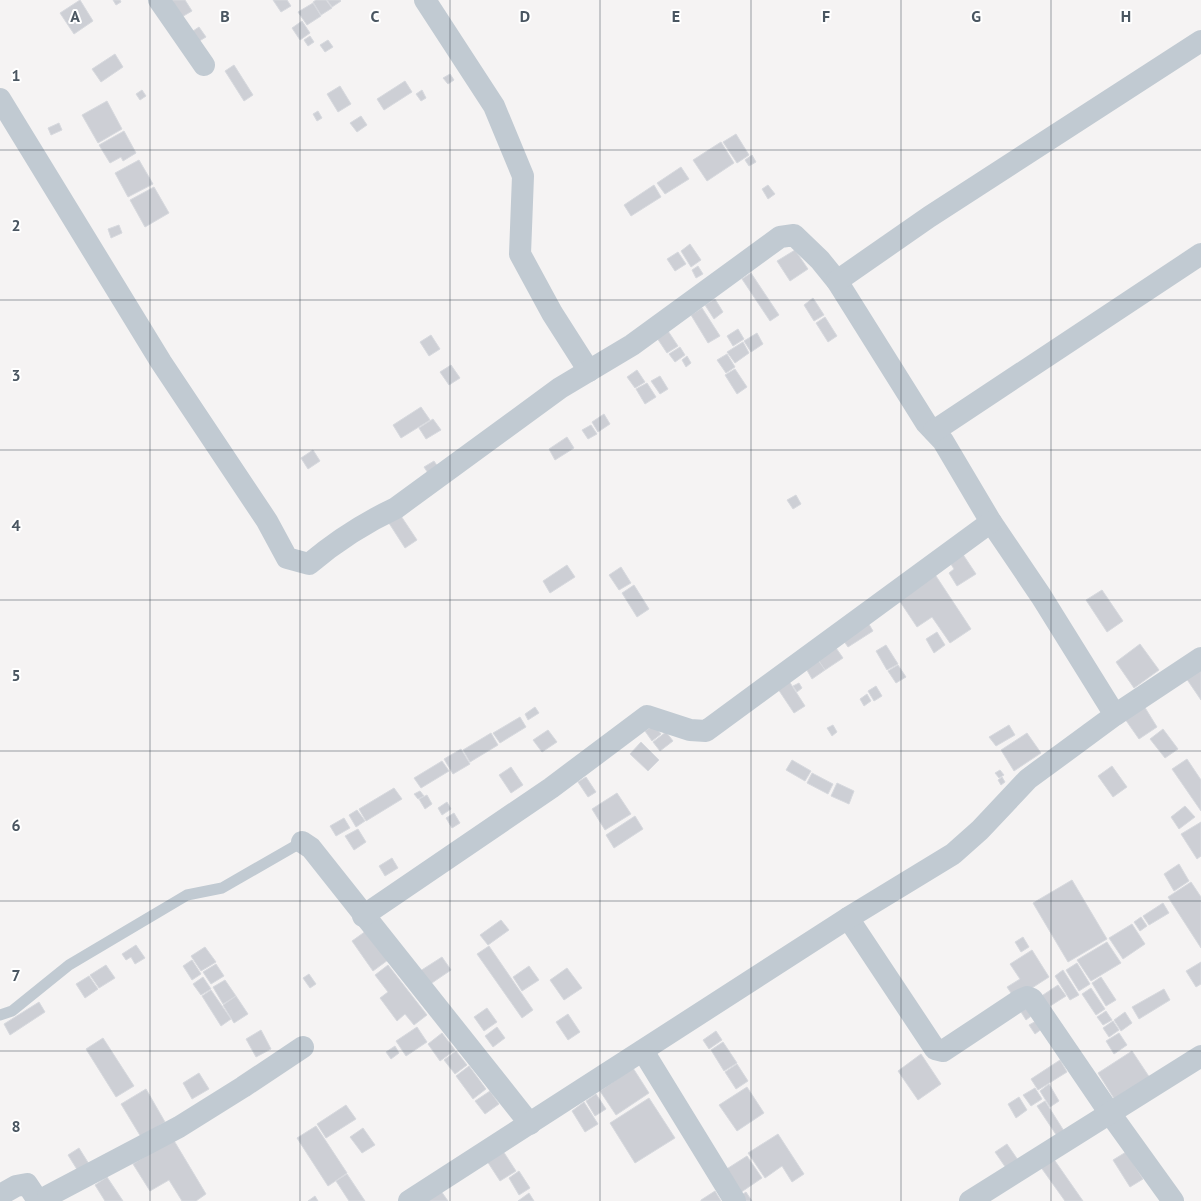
<svg xmlns="http://www.w3.org/2000/svg" width="1201" height="1201" font-family="'PT Sans',sans-serif">
	<style>
		.building { fill: #cdcfd5; stroke: #d7d9de }
		.lines { fill: none; stroke-linecap: round; stroke-linejoin: round }
		.service { stroke: #c1cad2; stroke-width: 11 }
		.minor { stroke: #c1cad2; stroke-width: 22 }
		.grid { fill: none; stroke: #4a5661; stroke-width: 1; stroke-opacity: 0.55 }
		.grid-label { font-size: 16px; text-anchor: middle; font-weight: bold; fill: #4a5661; stroke: #fff; stroke-width: 4; stroke-linejoin: round; paint-order: stroke }
	</style>
	<rect width="100%" height="100%" fill="#f5f3f3"/>
	<g class="building">
		<path d="M80 0 93 21 74 34 60 13Z"/>
		<path d="M113 0H120L121 2 116 5Z"/>
		<path d="M172 0H185L192 11 180 18Z"/>
		<path d="M273 0H287L291 6 281 12Z"/>
		<path d="M316 0H326L332 8 321 15 313 2Z"/>
		<path d="M327 0H340L341 1 332 7Z"/>
		<path d="M313 3 321 16 307 25 298 12Z"/>
		<path d="M302 21 310 33 300 40 292 28Z"/>
		<path d="M199 27 206 37 196 43 190 33Z"/>
		<path d="M310 36 314 42 308 46 304 40Z"/>
		<path d="M328 40 333 47 325 52 320 45Z"/>
		<path d="M115 54 123 67 101 82 92 69Z"/>
		<path d="M234 65 253 95 244 101 225 71Z"/>
		<path d="M450 74 454 80 448 84 443 78Z"/>
		<path d="M405 81 412 92 384 110 377 99Z"/>
		<path d="M340 86 351 104 338 112 327 94Z"/>
		<path d="M142 90 146 96 140 100 136 94Z"/>
		<path d="M422 90 426 98 421 101 416 94Z"/>
		<path d="M107 101 122 129 98 143 82 115Z"/>
		<path d="M318 111 322 118 317 121 313 114Z"/>
		<path d="M361 116 367 125 357 132 350 123Z"/>
		<path d="M59 123 62 130 51 135 48 128Z"/>
		<path d="M124 131 136 153 123 161 121 157 110 163 99 145Z"/>
		<path d="M736 134 749 155 737 163 723 142Z"/>
		<path d="M721 142 734 163 707 181 693 160Z"/>
		<path d="M752 155 756 162 749 166 745 160Z"/>
		<path d="M139 160 153 184 128 197 115 173Z"/>
		<path d="M681 167 689 179 665 194 657 183Z"/>
		<path d="M654 185 661 197 631 216 624 205Z"/>
		<path d="M768 185 775 194 768 199 762 189Z"/>
		<path d="M154 187 169 213 145 227 130 200Z"/>
		<path d="M119 225 122 233 111 238 108 229Z"/>
		<path d="M690 244 701 260 691 267 681 251Z"/>
		<path d="M795 250 808 269 790 281 777 261Z"/>
		<path d="M678 252 686 264 675 271 667 259Z"/>
		<path d="M698 266 703 274 696 278 692 270Z"/>
		<path d="M751 273 779 315 770 321 742 279Z"/>
		<path d="M813 298 824 315 814 321 804 305Z"/>
		<path d="M715 299 723 312 714 319 705 305Z"/>
		<path d="M702 308 720 336 708 343 691 315Z"/>
		<path d="M825 317 837 336 828 342 816 323Z"/>
		<path d="M738 329 744 339 733 346 727 336Z"/>
		<path d="M668 331 678 346 667 353 657 338Z"/>
		<path d="M757 333 763 344 751 352 744 341Z"/>
		<path d="M431 335 440 349 429 356 420 342Z"/>
		<path d="M743 342 749 353 735 363 727 352Z"/>
		<path d="M680 347 685 355 675 362 669 354Z"/>
		<path d="M727 354 735 367 726 373 717 360Z"/>
		<path d="M687 356 691 363 686 367 682 360Z"/>
		<path d="M451 365 460 378 449 385 440 372Z"/>
		<path d="M735 369 747 387 737 394 725 375Z"/>
		<path d="M637 370 645 382 635 388 627 377Z"/>
		<path d="M660 376 668 389 660 394 651 381Z"/>
		<path d="M647 383 656 397 645 404 636 389Z"/>
		<path d="M421 407 430 420 401 438 393 425Z"/>
		<path d="M604 414 610 424 598 432 592 422Z"/>
		<path d="M433 419 441 430 426 439 419 428Z"/>
		<path d="M591 425 597 434 588 439 582 430Z"/>
		<path d="M567 437 574 448 555 460 549 449Z"/>
		<path d="M313 450 320 461 308 469 301 458Z"/>
		<path d="M434 461 438 467 428 473 424 467Z"/>
		<path d="M796 495 801 504 793 509 787 500Z"/>
		<path d="M399 513 417 540 405 548 387 520Z"/>
		<path d="M962 553 976 574 957 586 949 573 954 569 949 561Z"/>
		<path d="M567 565 575 577 550 593 543 581Z"/>
		<path d="M621 567 631 583 619 590 609 575Z"/>
		<path d="M934 573 971 629 950 643 932 617 917 627 897 597Z"/>
		<path d="M634 585 649 609 637 617 622 593Z"/>
		<path d="M1102 590 1123 621 1107 632 1086 600Z"/>
		<path d="M867 621 873 631 848 647 841 637Z"/>
		<path d="M937 632 945 645 934 653 926 639Z"/>
		<path d="M1140 644 1159 670 1134 688 1116 662Z"/>
		<path d="M834 645 843 658 825 670 816 657Z"/>
		<path d="M886 645 898 664 887 670 876 651Z"/>
		<path d="M816 657 825 670 812 679 804 665Z"/>
		<path d="M898 665 906 677 896 683 888 671Z"/>
		<path d="M1201 668V700L1186 678Z"/>
		<path d="M787 678 805 706 794 713 776 686Z"/>
		<path d="M799 683 802 688 797 692 793 686Z"/>
		<path d="M876 686 882 696 874 701 868 691Z"/>
		<path d="M867 694 871 701 864 706 860 699Z"/>
		<path d="M1144 706 1157 727 1139 739 1125 719Z"/>
		<path d="M535 707 539 713 528 720 525 714Z"/>
		<path d="M520 717 526 727 500 743 493 733Z"/>
		<path d="M654 725 661 734 652 741 645 731Z"/>
		<path d="M833 725 837 732 832 736 827 728Z"/>
		<path d="M1009 725 1015 735 996 746 989 737Z"/>
		<path d="M1163 729 1178 749 1165 758 1150 739Z"/>
		<path d="M548 730 557 742 542 752 533 740Z"/>
		<path d="M666 732 673 741 660 751 653 742Z"/>
		<path d="M491 733 498 745 470 762 463 750Z"/>
		<path d="M1027 733 1041 753 1014 771 1001 750Z"/>
		<path d="M641 742 659 760 648 771 630 754Z"/>
		<path d="M461 749 470 764 453 774 444 759Z"/>
		<path d="M1187 759 1201 780V811L1172 769Z"/>
		<path d="M792 760 811 771 805 781 786 770Z"/>
		<path d="M442 761 449 771 421 788 414 778Z"/>
		<path d="M1112 766 1127 787 1113 797 1098 776Z"/>
		<path d="M511 767 523 785 511 793 499 775Z"/>
		<path d="M1000 770 1004 775 999 778 995 773Z"/>
		<path d="M812 773 833 784 828 794 807 783Z"/>
		<path d="M586 777 596 792 588 797 578 782Z"/>
		<path d="M1002 777 1005 782 1001 785 998 780Z"/>
		<path d="M837 783 854 791 849 804 831 796Z"/>
		<path d="M394 788 402 799 366 821 359 809Z"/>
		<path d="M420 791 424 796 418 799 414 794Z"/>
		<path d="M617 793 631 814 605 830 592 809Z"/>
		<path d="M427 795 432 804 425 809 419 799Z"/>
		<path d="M447 802 451 809 442 815 438 808Z"/>
		<path d="M1185 806 1195 817 1179 829 1171 817Z"/>
		<path d="M357 810 365 821 356 827 349 815Z"/>
		<path d="M454 813 460 823 452 828 446 818Z"/>
		<path d="M635 816 643 829 614 848 606 835Z"/>
		<path d="M344 818 350 828 336 836 330 826Z"/>
		<path d="M1201 822V856L1197 859 1181 834Z"/>
		<path d="M358 829 366 842 354 850 345 836Z"/>
		<path d="M392 858 398 868 385 876 379 866Z"/>
		<path d="M1179 864 1189 881 1174 891 1164 874Z"/>
		<path d="M1072 880 1107 939 1068 962 1033 903Z"/>
		<path d="M1191 882 1201 897V948L1168 897Z"/>
		<path d="M1163 903 1169 913 1149 925 1143 916Z"/>
		<path d="M1141 917 1147 926 1140 931 1134 922Z"/>
		<path d="M501 920 509 930 488 945 480 935Z"/>
		<path d="M1132 924 1145 944 1123 959 1109 938Z"/>
		<path d="M366 931 388 960 373 971 352 941Z"/>
		<path d="M1023 937 1029 947 1021 952 1015 942Z"/>
		<path d="M1107 942 1121 963 1091 981 1077 960Z"/>
		<path d="M136 945 145 958 135 964 131 957 126 960 122 954Z"/>
		<path d="M489 946 533 1010 522 1018 477 954Z"/>
		<path d="M205 947 216 962 201 971 191 956Z"/>
		<path d="M1032 950 1049 977 1015 999 1007 987 1020 979 1010 964Z"/>
		<path d="M442 957 451 970 426 987 417 973Z"/>
		<path d="M192 960 201 974 192 980 183 966Z"/>
		<path d="M1201 962V984L1196 987 1186 971Z"/>
		<path d="M1077 963 1090 984 1079 991 1066 970Z"/>
		<path d="M216 964 224 976 211 984 203 972Z"/>
		<path d="M106 965 115 978 99 988 90 975Z"/>
		<path d="M388 965 427 1015 414 1025 405 1014 397 1021 380 998 388 992 375 975Z"/>
		<path d="M529 966 539 980 522 991 513 977Z"/>
		<path d="M567 968 582 988 564 1000 550 980Z"/>
		<path d="M1063 970 1079 995 1070 1000 1055 976Z"/>
		<path d="M309 974 316 984 310 988 303 978Z"/>
		<path d="M89 976 98 989 85 998 76 984Z"/>
		<path d="M203 977 211 989 201 995 193 984Z"/>
		<path d="M1101 977 1116 1000 1106 1006 1092 983Z"/>
		<path d="M225 980 236 996 223 1004 213 987Z"/>
		<path d="M1058 985 1066 996 1047 1008 1040 997Z"/>
		<path d="M1091 988 1105 1009 1096 1015 1082 994Z"/>
		<path d="M1164 989 1170 1000 1139 1019 1132 1007Z"/>
		<path d="M211 990 231 1019 221 1026 202 996Z"/>
		<path d="M236 996 248 1014 234 1023 223 1005Z"/>
		<path d="M39 1002 45 1012 10 1035 4 1024Z"/>
		<path d="M1029 1006 1034 1014 1026 1020 1021 1012Z"/>
		<path d="M487 1008 497 1022 484 1031 474 1017Z"/>
		<path d="M1106 1011 1112 1020 1103 1025 1097 1017Z"/>
		<path d="M1125 1012 1132 1023 1121 1031 1114 1020Z"/>
		<path d="M568 1014 580 1032 568 1040 556 1022Z"/>
		<path d="M1038 1020 1043 1028 1035 1034 1029 1025Z"/>
		<path d="M1113 1021 1119 1030 1109 1037 1103 1028Z"/>
		<path d="M417 1027 427 1042 406 1056 396 1041Z"/>
		<path d="M497 1027 505 1038 493 1047 485 1036Z"/>
		<path d="M261 1030 271 1049 256 1057 246 1039Z"/>
		<path d="M716 1031 722 1040 709 1049 703 1040Z"/>
		<path d="M442 1033 455 1050 440 1061 428 1044Z"/>
		<path d="M1119 1033 1127 1045 1114 1054 1106 1041Z"/>
		<path d="M103 1038 134 1086 116 1097 86 1049Z"/>
		<path d="M723 1042 737 1063 724 1071 711 1050Z"/>
		<path d="M395 1046 399 1053 391 1059 386 1052Z"/>
		<path d="M456 1051 467 1065 455 1074 444 1060Z"/>
		<path d="M1132 1051 1150 1078 1115 1100 1098 1073Z"/>
		<path d="M921 1054 941 1084 918 1100 898 1071Z"/>
		<path d="M1060 1060 1067 1072 1038 1090 1031 1079Z"/>
		<path d="M737 1064 748 1081 736 1089 725 1072Z"/>
		<path d="M469 1066 486 1089 473 1099 456 1076Z"/>
		<path d="M633 1068 649 1093 616 1115 600 1091Z"/>
		<path d="M199 1073 209 1089 192 1099 183 1083Z"/>
		<path d="M1049 1084 1059 1101 1050 1107 1040 1091Z"/>
		<path d="M747 1087 764 1113 737 1131 719 1105Z"/>
		<path d="M1035 1088 1042 1099 1031 1106 1023 1095Z"/>
		<path d="M146 1089 165 1122 141 1137 121 1104Z"/>
		<path d="M490 1091 499 1104 485 1114 475 1101Z"/>
		<path d="M596 1094 606 1109 595 1116 586 1101Z"/>
		<path d="M1019 1097 1027 1110 1016 1118 1008 1104Z"/>
		<path d="M649 1098 675 1138 635 1163 610 1123Z"/>
		<path d="M1045 1101 1064 1131 1057 1136 1037 1106Z"/>
		<path d="M584 1102 598 1124 585 1132 572 1111Z"/>
		<path d="M346 1105 356 1119 326 1138 317 1124Z"/>
		<path d="M316 1126 347 1173 328 1186 297 1138Z"/>
		<path d="M363 1128 375 1145 362 1153 350 1137Z"/>
		<path d="M778 1134 804 1174 792 1182 782 1166 765 1178 748 1153Z"/>
		<path d="M173 1139 206 1194 196 1201H182L169 1180 150 1191 133 1164Z"/>
		<path d="M1007 1144 1018 1160 1006 1168 995 1152Z"/>
		<path d="M79 1148 89 1164 78 1171 68 1155Z"/>
		<path d="M503 1151 516 1171 500 1181 487 1161Z"/>
		<path d="M1126 1152 1143 1179 1130 1187 1113 1160Z"/>
		<path d="M747 1156 762 1178 737 1195 722 1172Z"/>
		<path d="M1053 1158 1083 1201H1065L1040 1166Z"/>
		<path d="M519 1171 530 1188 519 1195 509 1178Z"/>
		<path d="M347 1174 365 1201H349L336 1181Z"/>
		<path d="M107 1177 123 1201H105L95 1185Z"/>
		<path d="M441 1191 448 1201H426Z"/>
		<path d="M715 1191 721 1201H701V1200Z"/>
		<path d="M746 1192 752 1201H739L737 1198Z"/>
		<path d="M529 1193 534 1201H518Z"/>
		<path d="M315 1196 318 1201H308Z"/>
	</g>
	<g class="lines">
		<path class="service" d="M0 1015 12 1011 69 965 187 895 222 888 302 842"/>
		<g class="minor">
			<path d="M159 0 204 65"/>
			<path d="M425 0 494 106 523 176 520 254 552 313 589 371"/>
			<path d="M0 99 161 362 267 521 287 558 309 564C335 542 364 523 396 508L560 388 632 345 780 237 794 235 820 260 837 281 926 423 943 441 991 522 1041 596 1115 715"/>
			<path d="M837 281 929 217 1201 41"/>
			<path d="M934 431 1201 254"/>
			<path d="M302 842 311 848 530 1124"/>
			<path d="M363 916 551 788 647 716 690 730 706 731 991 522"/>
			<path d="M848 918 935 1049 943 1051 1020 1000 1027 997 1032 999 1109 1112 1173 1201"/>
			<path d="M643 1051 735 1201"/>
			<path d="M0 1195 16 1186 27 1184 37 1199 42 1201"/>
			<path d="M49 1201 48 1196 179 1127 243 1087 303 1047"/>
			<path d="M409 1201 848 918 953 854 980 830 1028 779 1115 715 1201 658"/>
			<path d="M970 1201 1201 1056"/>
		</g>
	</g>
	<path class="grid" d="M150 0V1201M300 0V1201M450 0V1201M600 0V1201M751 0V1201M901 0V1201M1051 0V1201M0 150H1201M0 300H1201M0 450H1201M0 600H1201M0 751H1201M0 901H1201M0 1051H1201"/>
	<g class="grid-label">
		<text x="75" y="22">A</text>
		<text x="225" y="22">B</text>
		<text x="375" y="22">C</text>
		<text x="525" y="22">D</text>
		<text x="676" y="22">E</text>
		<text x="826" y="22">F</text>
		<text x="976" y="22">G</text>
		<text x="1126" y="22">H</text>
		<text x="16" y="81">1</text>
		<text x="16" y="231">2</text>
		<text x="16" y="381">3</text>
		<text x="16" y="531">4</text>
		<text x="16" y="681">5</text>
		<text x="16" y="831">6</text>
		<text x="16" y="981">7</text>
		<text x="16" y="1132">8</text>
	</g>
</svg>
